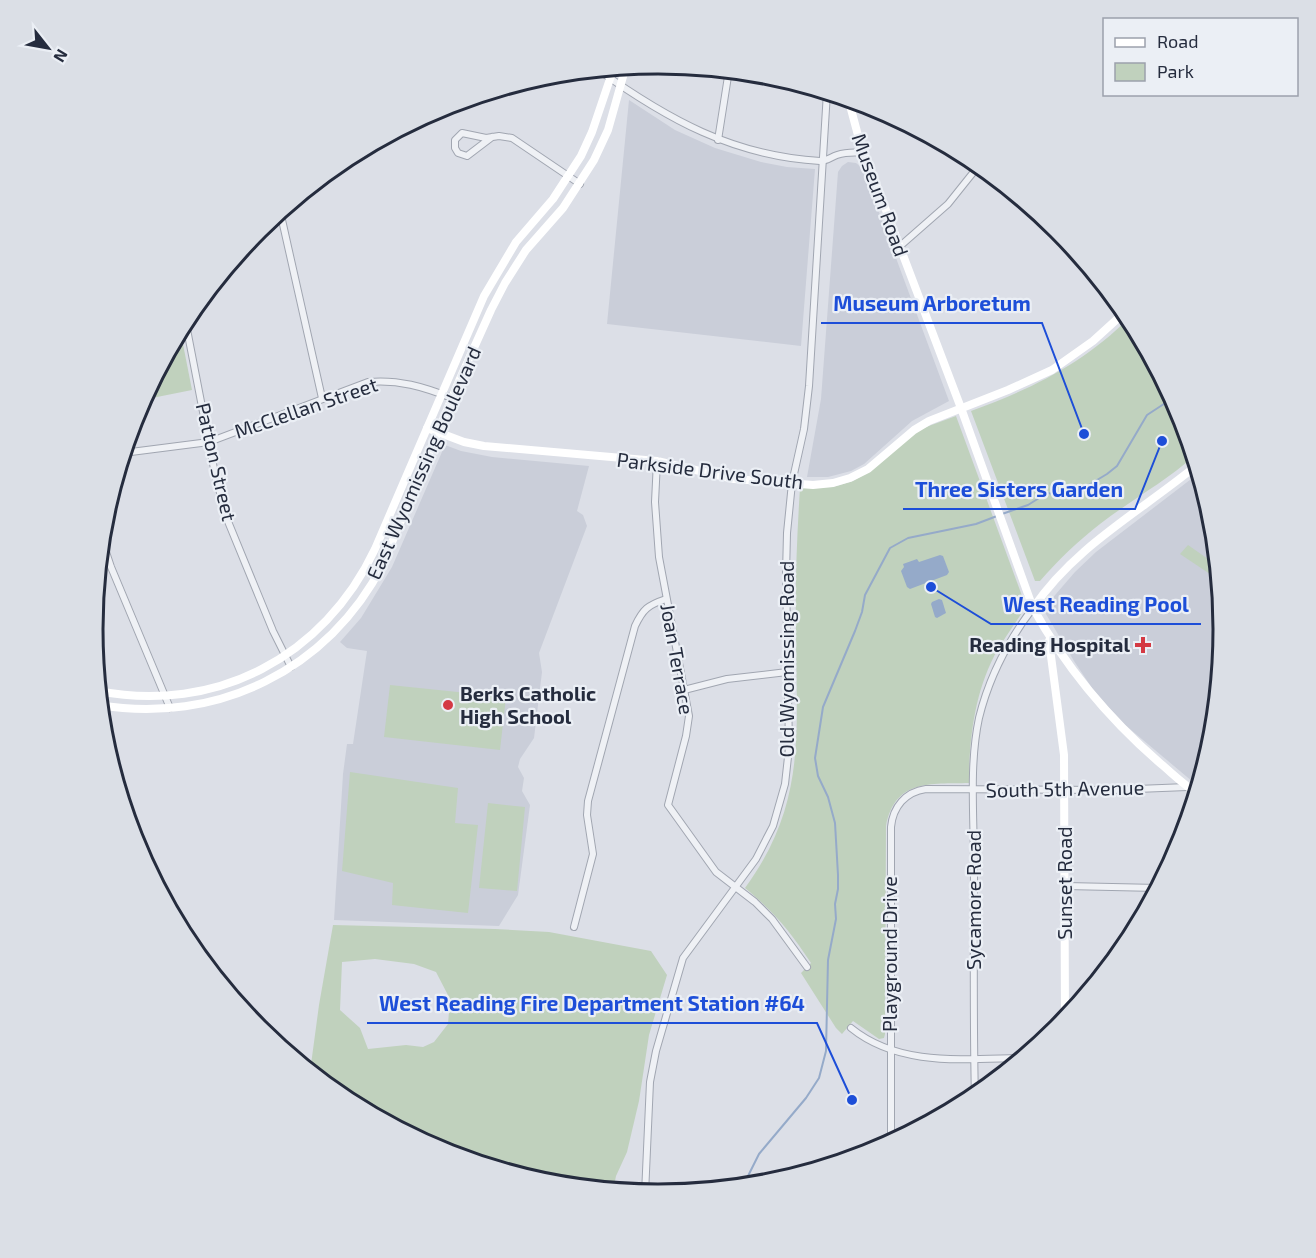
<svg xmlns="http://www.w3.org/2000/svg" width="1316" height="1258" font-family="'Exo 2',sans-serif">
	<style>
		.built { fill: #caced9 }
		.green { fill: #c0d1bd; fill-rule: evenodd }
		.water { fill: #95aac9 }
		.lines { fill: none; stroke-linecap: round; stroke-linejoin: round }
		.stream { stroke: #95aac9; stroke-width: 2 }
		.street-casing { stroke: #a1a6b1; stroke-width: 8 }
		.street { stroke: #eff1f5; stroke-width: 6 }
		.secondary { stroke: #fff; stroke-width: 8 }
		.poi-dot { fill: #d43943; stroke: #ebeff5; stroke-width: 2 }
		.labels { text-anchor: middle; stroke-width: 4.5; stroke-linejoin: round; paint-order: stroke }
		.street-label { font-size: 20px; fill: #252c3e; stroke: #ebeff5 }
		.poi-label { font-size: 20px; font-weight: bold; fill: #252c3e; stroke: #ebeff5; text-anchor: end }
		.rim { fill: none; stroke: #252c3e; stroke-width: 3 }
		.leader { fill: none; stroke: #1d4ed8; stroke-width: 2 }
		.callout-dot { fill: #1d4ed8; stroke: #ebeff5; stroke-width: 2 }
		.callout-label { font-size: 21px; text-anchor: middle; font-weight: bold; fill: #1d4ed8; stroke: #ebeff5; stroke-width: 4.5; stroke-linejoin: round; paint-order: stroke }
	</style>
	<rect width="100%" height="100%" fill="#dcdfe7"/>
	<g class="built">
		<path d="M629 100 675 130 715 148 761 162 787 167 815 169 801 346 607 324Z"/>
		<path d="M848 162 856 163 863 169 949 401 912 421 864 464 851 471 828 477H807L821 399 838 172 842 166Z"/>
		<path d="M445 445 461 451 492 457 589 466 577 511 583 515 587 526 539 653 542 672 534 738 520 759 518 767 524 778 522 791 530 805 518 895 499 926 334 920 343 774 347 744H353L367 651 347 648 340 642 361 618 392 567Z"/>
		<path d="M1199 473 1213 519 1224 629 1213 740 1199 787 1124 724 1094 691 1074 661 1043 609 1075 572 1096 552Z"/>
	</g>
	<g class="green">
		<path d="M1130 317 1181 413 1194 456C1165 482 1131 500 1100 524 1078 541 1058 560 1040 581H1035L971 411C1032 389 1084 363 1130 317Z"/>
		<path d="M180 329 192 390 142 400Z"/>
		<path d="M956 416 1025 604 1024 610C1015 623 1006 636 998 649 975 689 969 738 969 783 930 784 895 779 886 826L885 1034 884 1038 879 1039 853 1021 842 1034 836 1028 801 973 811 963C790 931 775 913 745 888 808 802 796 729 796 630 795 582 797 535 800 488L833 487 853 481 871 471 918 430Z"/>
		<path d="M1188 545 1218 566 1219 580 1180 554Z"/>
		<path d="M390 685 506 697 500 750 384 737Z"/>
		<path d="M350 772 458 788 455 823 478 825 468 913 392 905 393 883 342 871Z"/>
		<path d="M488 803 525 807 517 891 479 888Z"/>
		<path d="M333 925 495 929 549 932 651 951 667 975 649 1035 639 1101 627 1152 616 1176 613 1191 547 1184 441 1152 343 1099 310 1072 319 1005ZM375 959 414 964 436 972 450 999 448 1024 434 1042 423 1047 406 1045 368 1049 360 1028 340 1010 342 962Z"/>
	</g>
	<g class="water">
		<path d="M940 555 943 556 949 572 947 575 910 589 907 587 901 571 904 567 903 564 917 559 919 562Z"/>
		<path d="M939 599 942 600 946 613 937 618 935 617 931 604 932 602Z"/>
	</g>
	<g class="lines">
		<g class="stream">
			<path d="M1002 514 1028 505 1047 493 1061 495 1082 489 1107 474 1117 466 1147 415 1173 398"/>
			<path d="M746 1186 748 1176 759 1154 806 1098 819 1078 826 1051 828 960 836 919 835 904 838 889V875L835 823 828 797 818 776 815 758 823 707 855 631 862 612 865 595 890 548 908 538 976 524 997 516"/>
		</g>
		<g class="street-casing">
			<g id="street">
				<path d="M597 69C667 119 733 156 820 161 827 161 831 157 837 155 846 152 855 152 865 153"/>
				<path d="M492 137 467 156 458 153 455 148V140L462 133 486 138 499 136 512 138 580 184"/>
				<path d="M718 140 729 70"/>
				<path d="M280 211 322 398"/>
				<path d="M899 247 948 204 980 164"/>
				<path d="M185 319 215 474 227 519 273 631 291 667"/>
				<path d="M123 453 209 442 368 382C398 379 424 387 452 398"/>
				<path d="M657 461 655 502 659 557 689 716 686 736 668 805 716 872 755 902 772 919 807 967"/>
				<path d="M101 537 111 567 170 708"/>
				<path d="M684 690 727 679 787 672"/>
				<path d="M1066 886 1158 888"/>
				<path d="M574 927 593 854 587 815 588 801 635 626C643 609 648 605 666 599"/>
				<path d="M851 1028C899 1067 964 1059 1023 1058"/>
				<path d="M975 1098C973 1020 974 942 974 864 974 816 969 765 979 718 989 677 1007 642 1033 608"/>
				<path d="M891 1143V827C893 807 905 792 926 789L1112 790 1187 787"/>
				<path d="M645 1194 650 1082 656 1051 683 958 756 859 773 826 785 784 789 748 786 574 787 533 792 483 804 429 809 386 827 92"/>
			</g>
		</g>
		<use href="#street" class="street"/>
		<g class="secondary">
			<path d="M848 98 859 139 961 408 1033 608C1066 668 1109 719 1161 764 1173 774 1184 785 1197 793"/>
			<path d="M427 428 464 442 484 446 657 461 734 479 813 485 833 483 850 478 868 469 914 430 929 421 1008 390 1052 370 1093 341 1126 311"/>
			<path d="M1033 608C1075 546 1140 512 1197 465"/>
			<path d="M1049 641 1064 755 1065 1021"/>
			<path d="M98 691C216 714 324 657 375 549L484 296 516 242 553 199 581 156 592 132 614 67"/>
			<path d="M99 705C216 725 329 670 383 564L459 381 491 310 505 283 526 250 563 208 594 160 608 130 626 66"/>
		</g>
	</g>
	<g class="poi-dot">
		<path d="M1140 636h6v6h6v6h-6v6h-6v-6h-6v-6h6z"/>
		<circle cx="448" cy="705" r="6"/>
	</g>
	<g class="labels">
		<g class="street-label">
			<text transform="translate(880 195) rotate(70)" y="7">Museum Road</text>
			<text transform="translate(306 408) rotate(-19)" y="7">McClellan Street</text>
			<text transform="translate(216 462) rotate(77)" y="7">Patton Street</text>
			<text transform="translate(424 463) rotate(-66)" y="7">East Wyomissing Boulevard</text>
			<text transform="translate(710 471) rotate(7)" y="7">Parkside Drive South</text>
			<text transform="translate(677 659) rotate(80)" y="7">Joan Terrace</text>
			<text transform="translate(787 659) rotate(-90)" y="7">Old Wyomissing Road</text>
			<text transform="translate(1065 789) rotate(-1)" y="7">South 5th Avenue</text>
			<text transform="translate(1065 883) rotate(-90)" y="7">Sunset Road</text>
			<text transform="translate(974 900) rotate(-90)" y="7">Sycamore Road</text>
			<text transform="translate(890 954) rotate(-90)" y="7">Playground Drive</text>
		</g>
		<g class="poi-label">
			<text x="1130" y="652">Reading Hospital</text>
			<text x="460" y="701" text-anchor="start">Berks Catholic<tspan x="460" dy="23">High School</tspan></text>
		</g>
	</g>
	<path d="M0 0H1316V1258H0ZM103 629a555 555 0 1 1 1110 0a555 555 0 1 1-1110 0Z" fill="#dbdfe6" fill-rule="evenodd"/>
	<path class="rim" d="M103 629a555 555 0 1 1 1110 0a555 555 0 1 1-1110 0Z"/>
	<path class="leader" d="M1084 434L1042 323H821M1162 441L1135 509H903M931 587L991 624H1201M852 1100L817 1023H367"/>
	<g class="callout-dot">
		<circle cx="1084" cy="434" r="6"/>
		<circle cx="1162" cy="441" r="6"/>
		<circle cx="931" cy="587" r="6"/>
		<circle cx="852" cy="1100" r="6"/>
	</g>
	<g class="callout-label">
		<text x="932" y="311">Museum Arboretum</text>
		<text x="1019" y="497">Three Sisters Garden</text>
		<text x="1096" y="612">West Reading Pool</text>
		<text x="592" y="1011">West Reading Fire Department Station #64</text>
	</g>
	<rect x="1103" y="18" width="195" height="78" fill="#ebeff5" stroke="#9ca1ac" stroke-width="1.5"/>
	<rect x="1115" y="38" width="30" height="9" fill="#ffffff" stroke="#9ca1ac" stroke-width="1.5"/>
	<text x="1157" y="48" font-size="18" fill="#252c3e">Road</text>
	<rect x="1115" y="63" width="30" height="18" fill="#c0d1bd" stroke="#9ca1ac" stroke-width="1.5"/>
	<text x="1157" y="78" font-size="18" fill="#252c3e">Park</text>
	<g transform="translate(48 48) rotate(121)" stroke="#ebeff5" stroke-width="4.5" paint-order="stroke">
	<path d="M0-4.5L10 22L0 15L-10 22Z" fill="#252c3e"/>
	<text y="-9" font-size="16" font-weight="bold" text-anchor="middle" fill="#252c3e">N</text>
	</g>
</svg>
